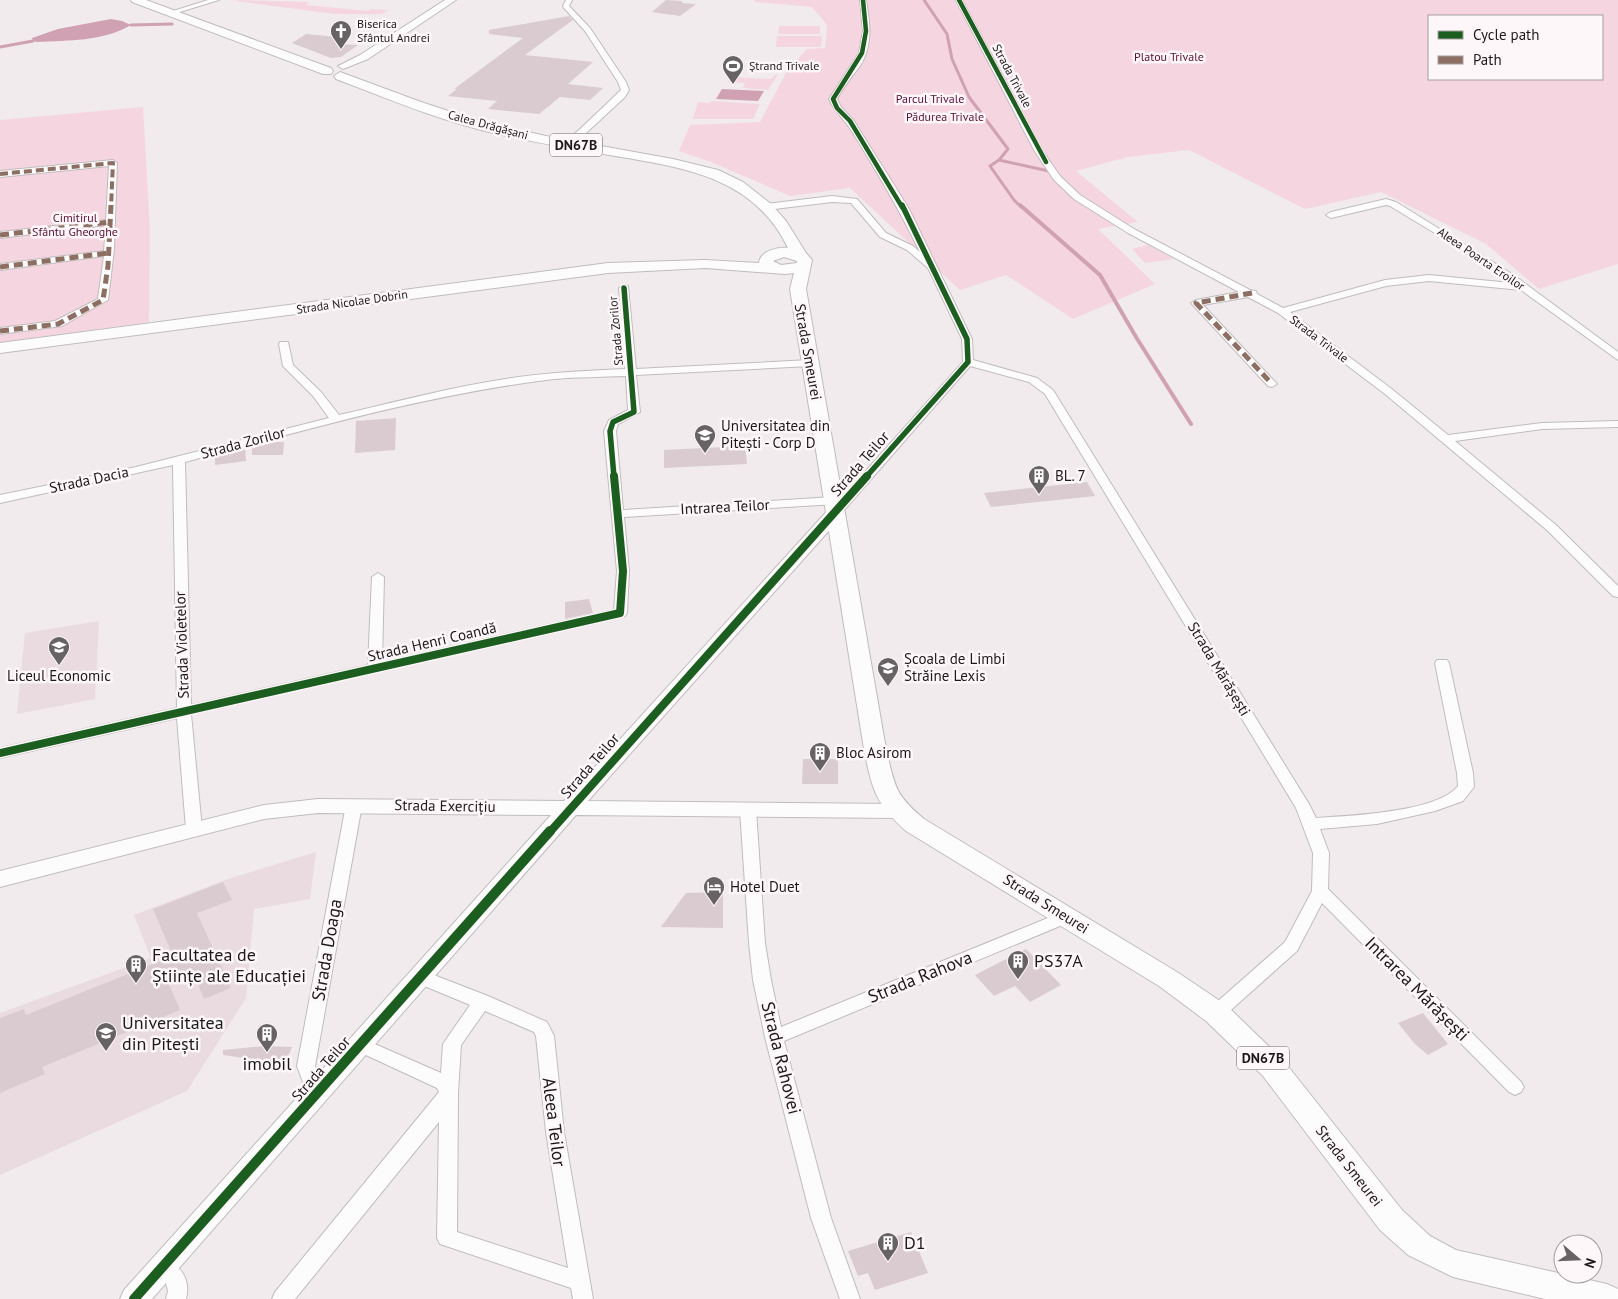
<svg xmlns="http://www.w3.org/2000/svg" width="1618" height="1299" font-family="'PT Sans',sans-serif">
	<style>
		.built { fill: #e9dbe0 }
		.green { fill: #f5d6e0; fill-rule: evenodd }
		.water { fill: #d0a1b2 }
		.lines { fill: none; stroke-linecap: round; stroke-linejoin: round }
		.stream-far1 { stroke: #d0a1b2; stroke-width: 3 }
		.stream { stroke: #d0a1b2; stroke-width: 4 }
		.building { fill: #dacbd0 }
		.street-casing { stroke: #c0bcbd; stroke-width: 2 }
		.secondary-casing { stroke: #c0bcbd; stroke-width: 2 }
		.primary-casing { stroke: #c0bcbd; stroke-width: 2 }
		.street { fill: #fdfcfc; fill-rule: evenodd }
		.secondary { fill: #fdfcfc; fill-rule: evenodd }
		.primary { fill: #fdfcfc; fill-rule: evenodd }
		.quiet-far1 { stroke: #8d6e63; stroke-width: 4; stroke-dasharray: 8 4; stroke-linecap: butt }
		.quiet { stroke: #8d6e63; stroke-width: 5; stroke-dasharray: 9 5; stroke-linecap: butt }
		.cycleway-far3-casing { stroke: #fef7f9; stroke-width: 6 }
		.cycleway-far2-casing { stroke: #fef7f9; stroke-width: 8 }
		.cycleway-far1-casing { stroke: #fef7f9; stroke-width: 11 }
		.cycleway-casing { stroke: #fef7f9; stroke-width: 13 }
		.cycleway-far3 { stroke: #1b5e20; stroke-width: 4.5 }
		.cycleway-far2 { stroke: #1b5e20; stroke-width: 5.5 }
		.cycleway-far1 { stroke: #1b5e20; stroke-width: 8 }
		.cycleway { stroke: #1b5e20; stroke-width: 10 }
		.labels { text-anchor: middle; stroke-width: 5; stroke-linejoin: round; paint-order: stroke }
		.far-poi-label { font-size: 12px; fill: #1d191b; stroke: #fef7f9; text-anchor: start }
		.far-park-label { font-size: 12px; fill: #5c0e34; stroke: #fef7f9 }
		.far-street-label { font-size: 12px; fill: #1d191b; stroke: #fef7f9 }
		.shield { fill: #fef7f9; stroke: #605c5e; stroke-width: 1 }
		.shield-label { font-size: 14px; font-weight: bold; fill: #1d191b }
		.street-label { font-size: 15px; fill: #1d191b; stroke: #fef7f9 }
		.poi-label { font-size: 15px; fill: #1d191b; stroke: #fef7f9; text-anchor: start }
		.near-street-label { font-size: 18px; fill: #1d191b; stroke: #fef7f9 }
		.near-poi-label { font-size: 18px; fill: #1d191b; stroke: #fef7f9; text-anchor: start }
	</style>
	<rect width="100%" height="100%" fill="#f1ebed"/>
	<g class="built">
		<path d="M99 621 95 699 17 714 25 633Z"/>
		<path d="M316 852 310 899 254 909 246 998 187 1091 0 1175V1013L151 958 134 915 228 879Z"/>
	</g>
	<g class="green">
		<path d="M238 0 309 2 306 5 368 11 372 9 388 10 382 14H334L236 1Z"/>
		<path d="M754 0H1618V264L1539 289 1486 244 1381 192 1305 209 1189 150 1128 157 1076 171 1138 222 1098 229 1155 284 1073 319 1006 275 960 290 850 188 790 196 711 162 679 151 690 125 760 122 787 71 807 49 825 48 827 25 812 7 755 2ZM1429 16H1602V79H1429Z"/>
		<path d="M779 26H820V34H778Z"/>
		<path d="M777 36H822L821 47H776Z"/>
		<path d="M778 74 768 90 743 88 745 83 728 82 730 77 771 79 775 75Z"/>
		<path d="M711 101 760 104 753 119H693L698 102 709 103Z"/>
		<path d="M143 107 150 230 149 322 0 343V120Z"/>
		<path d="M1148 245 1174 259 1145 263 1132 249Z"/>
	</g>
	<g class="water">
		<path d="M111 19 122 21 131 25C102 42 69 40 37 42L33 41 32 38 58 29Z"/>
		<path d="M722 89 764 91 758 101 716 99Z"/>
	</g>
	<g class="lines">
		<g class="stream-far1">
			<path d="M924 0 947 34 952 59 969 97 1008 149 999 160 990 166 1014 200 1021 207"/>
			<path d="M131 25 172 24"/>
			<path d="M0 47 33 41"/>
			<path d="M999 160 1053 172"/>
		</g>
		<path class="stream" d="M1020 205 1100 275 1136 337 1191 424"/>
	</g>
	<g class="building">
		<path d="M666 0 682 1V3L696 4 680 16 652 12Z"/>
		<path d="M569 16 573 20 525 55 593 62 568 84 603 88 590 100 560 97 539 114 488 109 497 101 448 96 457 89H454L523 38 489 34V30Z"/>
		<path d="M306 34 347 38 339 44 358 45 341 57 331 58 292 43Z"/>
		<path d="M396 418 395 450 355 453 356 421Z"/>
		<path d="M266 442H284L283 455H252V446Z"/>
		<path d="M745 446 747 464 664 468V450Z"/>
		<path d="M245 448 246 461 215 465V456Z"/>
		<path d="M1087 482 1095 496 991 507 984 493Z"/>
		<path d="M589 599 593 613 565 619V602Z"/>
		<path d="M803 759H838V784H802Z"/>
		<path d="M223 882 232 900 197 913 231 988 204 999 192 970 167 980 180 1010 42 1067 45 1074 0 1093V1018L24 1009 26 1015 173 956 153 909Z"/>
		<path d="M723 892V928L661 927 686 893Z"/>
		<path d="M1026 949 1061 985 1030 1002 1015 986 994 996 975 975Z"/>
		<path d="M1423 1013 1448 1044 1428 1055 1414 1043 1398 1023Z"/>
		<path d="M264 1046 292 1047 286 1061H264L223 1055V1050Z"/>
		<path d="M911 1232 928 1273 875 1290 868 1273 858 1276 848 1251Z"/>
	</g>
	<g class="lines">
		<g class="street-casing">
			<g id="street">
				<path d="M208 0H219L173 14 167 13Z"/>
				<path d="M566 0H572L569 6 571 8 590 28 626 82 629 90 625 97 584 135 566 147 563 146V142L578 131 621 90 618 82 585 31 564 8 563 6Z"/>
				<path d="M860 0H866C870 23 873 46 860 66 852 77 843 87 837 99L841 107 854 121 909 209 972 339 973 360 1037 378 1053 390 1309 804 1316 818C1349 816 1438 812 1458 786L1457 773 1435 663 1437 660H1447L1449 663 1473 773 1474 787 1463 801 1435 811 1377 824 1320 829 1329 853 1328 889 1521 1082 1524 1087 1521 1092 1515 1095 1509 1092 1322 903 1297 951 1222 1018 1216 1020 1210 1018 1207 1013 1210 1008 1285 942 1312 891 1313 853 1296 808 1045 394 1029 382 970 366 839 516 835 517 829 513 836 504 624 517 629 571 627 613 625 616 191 714 202 829 200 833 194 834 188 833 186 829 177 718 0 758V748L177 708 173 465 0 503V495L136 467 329 418 313 396 283 366 279 344 280 342H288L293 365 321 392 339 415C408 399 486 378 556 373 579 371 602 370 625 369L619 288 624 285 628 286 636 369 810 360 815 363 810 366 636 375 640 412 618 424 616 431 623 510 833 497 839 501 963 362 962 339 928 268 907 250 880 237 851 203 832 202 766 210 761 207 766 204 832 196 857 199 886 233 913 246 920 252C900 211 877 172 853 133 846 121 835 112 829 99L859 53 863 31ZM626 376 628 410 609 420 604 431 617 571 614 610 382 662 384 577 378 573 372 577 368 665 191 705 185 462C306 430 429 394 554 379 578 377 602 377 626 376Z"/>
				<path d="M956 0H962L1042 150 1060 176 1080 195 1134 229 1250 290 1256 291 1257 294 1283 308 1385 280 1429 275 1511 283 1448 241 1390 206 1386 205 1331 218 1326 215 1331 212 1386 199 1396 202 1512 274 1618 352V360L1521 290 1429 281 1386 286 1290 312 1393 390 1448 435 1542 423 1618 421V427L1542 429 1455 441 1556 525 1618 586V597L1613 596 1548 531 1385 394 1278 313 1248 297 1203 305 1277 384 1272 387 1268 386 1191 303 1196 300 1239 292 1128 233 1074 199 1054 180 1034 150Z"/>
				<path d="M113 160 117 163 114 249 108 300 62 326 0 334V328L55 321 98 299 104 256 0 270V264L104 251 106 225 0 238V232L106 220 109 166 0 177V171Z"/>
				<path d="M354 800 359 801 362 805 315 1066C319 1079 326 1079 331 1089L328 1094 322 1097 304 1085 297 1066 346 805 349 801Z"/>
				<path d="M748 805 753 806 756 810 765 943 771 980 781 1027 1060 913 1066 911 1072 913 1074 917 1072 921 784 1041 831 1218 860 1299H840L811 1218 765 1037 753 980 749 943 740 810 743 806Z"/>
				<path d="M421 970 488 996 547 1022 554 1036 564 1132 593 1299H573L571 1288 440 1244 437 1238 439 1122 295 1299H272L275 1292 439 1092 437 1088 355 1050 352 1045 355 1040 361 1038 441 1073 443 1044 470 1005 415 982 412 977 415 972ZM485 1011 534 1032 536 1036 546 1132 568 1268 457 1232 458 1093 461 1045Z"/>
				<path d="M163 1258C181 1265 191 1280 186 1299H166L168 1291 166 1283 156 1273 153 1267 156 1261Z"/>
			</g>
		</g>
		<g class="secondary-casing">
			<g id="secondary">
				<path d="M445 0H456L368 59 343 69 338 66 360 55Z"/>
				<path d="M835 508 841 509 843 513 841 517 588 801 899 804 906 806 910 811 906 816 899 818 576 815 152 1299H120L124 1290 551 815 318 813 264 819 0 887V871L264 805 318 799 564 801 829 509Z"/>
			</g>
		</g>
		<g class="primary-casing">
			<g id="primary">
				<path d="M131 0H146L331 68 333 71 331 74H323L132 2Z"/>
				<path d="M340 72 421 102 479 121 546 136 673 159 718 170 743 182 771 204 786 221 806 253 812 260 806 289 886 749C895 786 894 794 924 819L1177 972 1226 1005 1283 1060 1402 1210 1430 1236 1456 1250 1607 1284 1618 1289V1299H1545L1453 1277 1408 1255 1380 1230 1263 1076 1206 1021 1159 986 906 831C875 803 872 789 864 749L790 289 794 273 785 274 705 268 608 273 0 353V343L608 263 705 260 759 263C760 251 777 247 788 248 753 175 680 167 609 155 570 148 531 142 493 133 439 120 388 99 336 79L334 76ZM784 257 797 261V263L781 265 773 261Z"/>
			</g>
		</g>
		<use href="#street" class="street"/>
		<use href="#secondary" class="secondary"/>
		<use href="#primary" class="primary"/>
		<path class="quiet-far1" d="M0 174 113 163 111 207"/>
		<g class="quiet">
			<path d="M0 235 110 222"/>
			<path d="M0 267 108 253"/>
			<path d="M1252 293 1196 303 1272 384"/>
			<path d="M0 331 58 324 103 300 108 266 111 205"/>
		</g>
		<g class="cycleway-far3-casing">
			<g id="cycleway-far3">
				<path d="M863 0 866 31 862 53 833 99 837 108 850 121 902 207"/>
				<path d="M959 0 1046 162"/>
			</g>
		</g>
		<g class="cycleway-far2-casing">
			<g id="cycleway-far2">
				<path d="M614 477 610 431 613 422 634 412 624 288"/>
				<path d="M866 477 968 362 967 339 902 205"/>
			</g>
		</g>
		<g class="cycleway-far1-casing">
			<g id="cycleway-far1">
				<path d="M0 753 620 613 623 571 614 476"/>
				<path d="M549 833 867 476"/>
			</g>
		</g>
		<g class="cycleway-casing">
			<path id="cycleway" d="M134 1299 550 831"/>
		</g>
		<use href="#cycleway-far3" class="cycleway-far3"/>
		<use href="#cycleway-far2" class="cycleway-far2"/>
		<use href="#cycleway-far1" class="cycleway-far1"/>
		<use href="#cycleway" class="cycleway"/>
	</g>
	<defs>
		<g id="church-pin" transform="scale(1.125)"><path d="M0 17L-7.5 6A9.5 9.5 0 1 1 7.5 6Z" fill="#676264" stroke="#fef7f9"/><path d="M-1.2-6h2.4v3.5h3.3v2.4h-3.3V6h-2.4V-.1h-3.3v-2.4h3.3Z" fill="#fff"/></g>
		<g id="stadium-pin" transform="scale(1.125)"><path d="M0 17L-7.5 6A9.5 9.5 0 1 1 7.5 6Z" fill="#676264" stroke="#fef7f9"/><path d="M0-5a6.5 5 0 1 0 0 10a6.5 5 0 1 0 0-10ZM-3.5-1.8h7v3.6h-7Z" fill="#fff"/></g>
		<g id="university-pin" transform="scale(1.125)"><path d="M0 17L-7.5 6A9.5 9.5 0 1 1 7.5 6Z" fill="#676264" stroke="#fef7f9"/><path d="M0-5L7-2L0 1L-7-2ZM-4 1L0 2.5L4 1V4Q0 6-4 4Z" fill="#fff"/></g>
		<g id="building-pin" transform="scale(1.125)"><path d="M0 17L-7.5 6A9.5 9.5 0 1 1 7.5 6Z" fill="#676264" stroke="#fef7f9"/><path d="M-4-6H4V6H1V3H-1V6H-4ZM-2.5-4.3h1.7v1.8h-1.7ZM.8-4.3h1.7v1.8H.8ZM-2.5-1h1.7V.8h-1.7ZM.8-1h1.7V.8H.8Z" fill="#fff"/></g>
		<g id="school-pin" transform="scale(1.125)"><path d="M0 17L-7.5 6A9.5 9.5 0 1 1 7.5 6Z" fill="#676264" stroke="#fef7f9"/><path d="M0-5L7-2L0 1L-7-2ZM-4 1L0 2.5L4 1V4Q0 6-4 4Z" fill="#fff"/></g>
		<g id="hotel-pin" transform="scale(1.125)"><path d="M0 17L-7.5 6A9.5 9.5 0 1 1 7.5 6Z" fill="#676264" stroke="#fef7f9"/><path d="M-6-4.5h1.5V1H6V5H4.5V3h-9V5H-6ZM-4 0a1.8 1.8 0 1 1 3.6 0ZM.5 0V-2.5h3Q6-2.5 6 0Z" fill="#fff"/></g>
	</defs>
	<g fill-rule="evenodd">
		<use href="#church-pin" x="341" y="31"/>
		<use href="#stadium-pin" x="733" y="66"/>
		<use href="#university-pin" x="705" y="435"/>
		<use href="#building-pin" x="1039" y="476"/>
		<use href="#school-pin" x="59" y="647"/>
		<use href="#school-pin" x="888" y="668"/>
		<use href="#building-pin" x="820" y="753"/>
		<use href="#hotel-pin" x="714" y="887"/>
		<use href="#building-pin" x="1018" y="961"/>
		<use href="#building-pin" x="136" y="965"/>
		<use href="#university-pin" x="106" y="1033"/>
		<use href="#building-pin" x="267" y="1034"/>
		<use href="#building-pin" x="888" y="1243"/>
	</g>
	<g class="labels">
		<g class="far-poi-label">
			<text x="357" y="28">Biserica<tspan x="357" dy="14">Sfântul Andrei</tspan></text>
			<text x="749" y="70">Ștrand Trivale</text>
		</g>
		<g class="far-park-label">
			<text x="1169" y="61">Platou Trivale</text>
			<text x="930" y="103">Parcul Trivale</text>
			<text x="945" y="121">Pădurea Trivale</text>
			<text x="75" y="222">Cimitirul<tspan x="75" dy="14">Sfântu Gheorghe</tspan></text>
		</g>
		<g class="far-street-label">
			<text transform="translate(1012 76) rotate(62)" y="4">Strada Trivale</text>
			<text transform="translate(488 125) rotate(15)" y="4">Calea Drăgășani</text>
			<text transform="translate(1481 259) rotate(34)" y="4">Aleea Poarta Eroilor</text>
			<text transform="translate(352 302) rotate(-8)" y="4">Strada Nicolae Dobrin</text>
			<text transform="translate(616 331) rotate(-95)" y="4">Strada Zorilor</text>
			<text transform="translate(1319 339) rotate(37)" y="4">Strada Trivale</text>
		</g>
		<g class="shield">
			<rect x="550" y="133.5" width="52" height="23" rx="4"/>
			<rect x="1237" y="1046.5" width="52" height="23" rx="4"/>
		</g>
		<g class="shield-label">
			<text x="576" y="150">DN67B</text>
			<text x="1263" y="1063">DN67B</text>
		</g>
		<g class="street-label">
			<text transform="translate(808 352) rotate(80)" y="5">Strada Smeurei</text>
			<text transform="translate(243 443) rotate(-15)" y="5">Strada Zorilor</text>
			<text transform="translate(860 464) rotate(-49)" y="5">Strada Teilor</text>
			<text transform="translate(89 480) rotate(-12)" y="5">Strada Dacia</text>
			<text transform="translate(725 507) rotate(-3)" y="5">Intrarea Teilor</text>
			<text transform="translate(432 642) rotate(-13)" y="5">Strada Henri Coandă</text>
			<text transform="translate(182 645) rotate(-92)" y="5">Strada Violetelor</text>
			<text transform="translate(1219 669) rotate(59)" y="5">Strada Mărășești</text>
			<text transform="translate(590 766) rotate(-49)" y="5">Strada Teilor</text>
			<text transform="translate(445 806) rotate(1)" y="5">Strada Exercițiu</text>
			<text transform="translate(1046 904) rotate(32)" y="5">Strada Smeurei</text>
			<text transform="translate(321 1069) rotate(-49)" y="5">Strada Teilor</text>
			<text transform="translate(1349 1166) rotate(52)" y="5">Strada Smeurei</text>
		</g>
		<g class="poi-label">
			<text x="721" y="431">Universitatea din<tspan x="721" dy="17">Pitești - Corp D</tspan></text>
			<text x="1055" y="481">BL. 7</text>
			<text x="904" y="664">Școala de Limbi<tspan x="904" dy="17">Străine Lexis</tspan></text>
			<text x="59" y="681" text-anchor="middle">Liceul Economic</text>
			<text x="836" y="758">Bloc Asirom</text>
			<text x="730" y="892">Hotel Duet</text>
		</g>
		<g class="near-street-label">
			<text transform="translate(327 950) rotate(-80)" y="6">Strada Doaga</text>
			<text transform="translate(920 977) rotate(-22)" y="6">Strada Rahova</text>
			<text transform="translate(1417 989) rotate(45)" y="6">Intrarea Mărășești</text>
			<text transform="translate(781 1058) rotate(76)" y="6">Strada Rahovei</text>
			<text transform="translate(554 1122) rotate(83)" y="6">Aleea Teilor</text>
		</g>
		<g class="near-poi-label">
			<text x="152" y="961">Facultatea de<tspan x="152" dy="21">Științe ale Educației</tspan></text>
			<text x="1034" y="967">PS37A</text>
			<text x="122" y="1029">Universitatea<tspan x="122" dy="21">din Pitești</tspan></text>
			<text x="267" y="1070" text-anchor="middle">imobil</text>
			<text x="904" y="1249">D1</text>
		</g>
	</g>
	<rect x="1428" y="15" width="175" height="65" fill="#fef7f9" stroke="#a49ea0"/>
	<rect x="1438" y="31" width="25" height="8" fill="#1b5e20" stroke="#a49ea0"/>
	<text x="1473" y="40" font-size="15" fill="#1d191b">Cycle path</text>
	<rect x="1438" y="56" width="25" height="8" fill="#8d6e63" stroke="#a49ea0"/>
	<text x="1473" y="65" font-size="15" fill="#1d191b">Path</text>
	<g transform="translate(1578 1259) rotate(109)"><circle r="24" fill="#fef7f9" stroke="#a49ea0"/>
	<path d="M0-4L9 19L0 12L-9 19Z" fill="#676264"/>
	<text y="-8" font-size="14" font-weight="bold" text-anchor="middle" fill="#1d191b">N</text>
	</g>
</svg>
